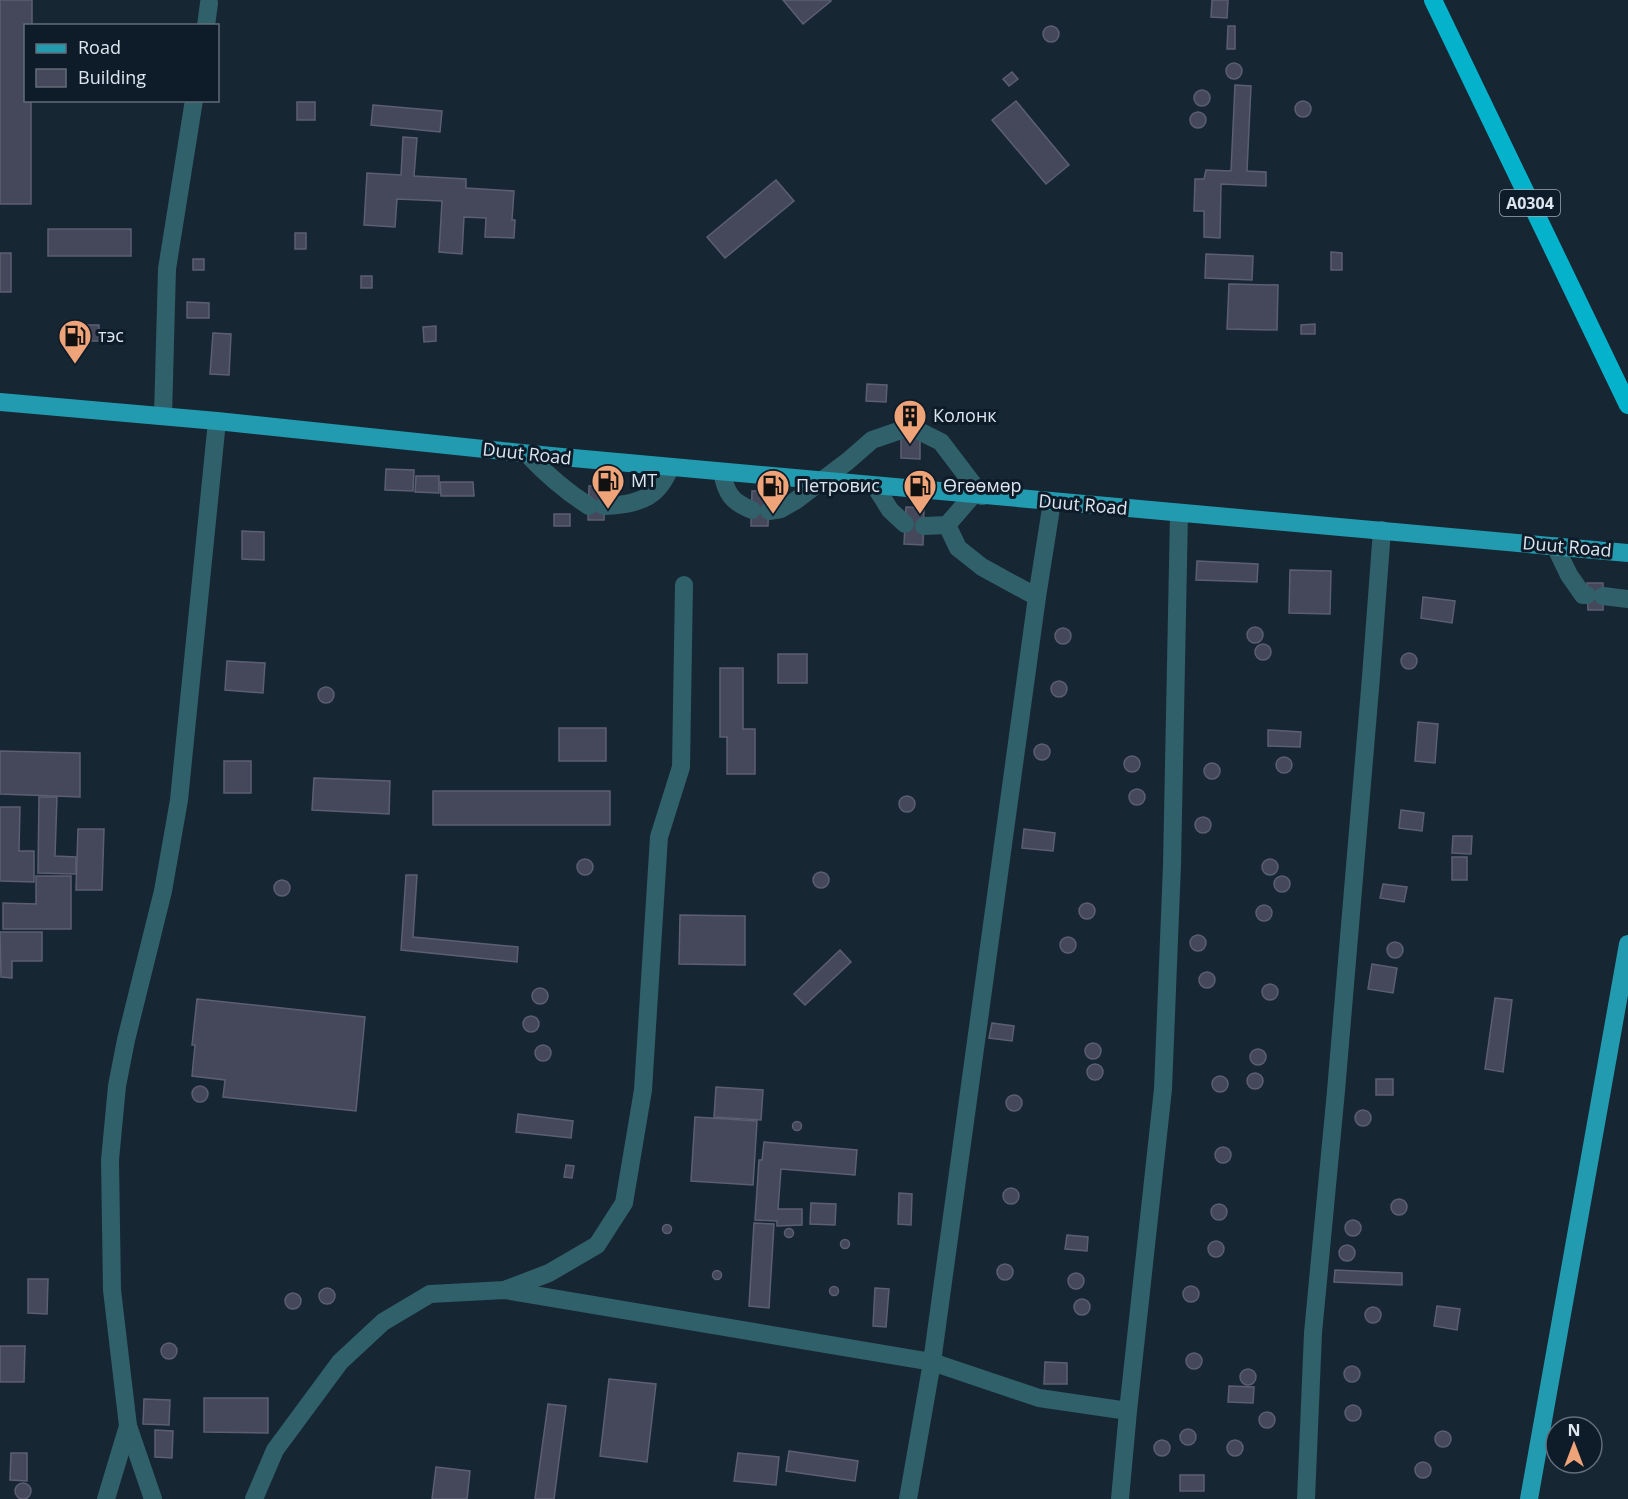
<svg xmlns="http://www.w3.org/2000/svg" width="1628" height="1499" font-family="'Open Sans',sans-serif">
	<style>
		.building { fill: #45485a; stroke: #5c5f72; stroke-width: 1.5 }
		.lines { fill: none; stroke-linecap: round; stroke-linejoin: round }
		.minor { stroke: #30606a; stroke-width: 18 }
		.major { stroke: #229bb0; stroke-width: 18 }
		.highway { stroke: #05b2cb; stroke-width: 18 }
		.labels { text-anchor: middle; stroke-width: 6; stroke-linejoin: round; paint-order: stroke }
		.shield { fill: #0e1c29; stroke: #9fa9b4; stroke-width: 1.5 }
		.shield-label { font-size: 16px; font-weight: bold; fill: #dde6ef }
		.poi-label { font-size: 18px; fill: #dde6ef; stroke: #0e1c29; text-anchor: start }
		.street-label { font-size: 18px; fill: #dde6ef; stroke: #0e1c29 }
	</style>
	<rect width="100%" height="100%" fill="#172633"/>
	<g class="building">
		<path d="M0 0H32V26H26V100H31V204H0Z"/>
		<path d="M783 0H830L831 1 803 24Z"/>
		<path d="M1212 0H1228L1227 18 1211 17Z"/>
		<path d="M1228 26H1235V49H1227Z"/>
		<circle cx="1051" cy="34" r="8"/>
		<circle cx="1234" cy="71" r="8"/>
		<path d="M1012 72 1018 79 1009 86 1003 79Z"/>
		<path d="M1235 85 1251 86 1247 171 1266 172V186L1221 184 1220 238 1204 237V211H1194L1195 179H1204L1206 170 1231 171Z"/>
		<circle cx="1202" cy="98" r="8"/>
		<path d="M1016 101 1069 165 1046 184 992 120Z"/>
		<circle cx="1303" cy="109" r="8"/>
		<rect x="297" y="102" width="18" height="18"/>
		<path d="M373 105 442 111 440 132 371 125Z"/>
		<circle cx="1198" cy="120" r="8"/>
		<path d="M403 137 417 138 414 176 466 179V188L514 191 512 220H515L514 238 485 237 486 218 464 217 462 254 439 252 442 201 397 199 395 227 364 225 367 173 401 175Z"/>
		<path d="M776 180 794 201 725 258 707 237Z"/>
		<rect x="48" y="229" width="83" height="27"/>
		<rect x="295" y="233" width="11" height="16"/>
		<path d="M1331 252 1342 253V270H1331Z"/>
		<rect x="0" y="253" width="11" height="39"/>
		<path d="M1206 254 1253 256 1252 280 1205 278Z"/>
		<rect x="193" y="259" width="11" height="11"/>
		<rect x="361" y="276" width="11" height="12"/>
		<path d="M1229 284 1278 285 1277 330 1227 329Z"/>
		<path d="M187 302 209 303V318H187Z"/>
		<path d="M1315 324V334H1301V325Z"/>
		<rect x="66" y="325" width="33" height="16"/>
		<path d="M436 326V341L424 342 423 327Z"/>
		<path d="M213 333 231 334 229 375 210 374Z"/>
		<path d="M867 384 887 385 886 402 866 401Z"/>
		<path d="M901 403 920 404V459L901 458Z"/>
		<path d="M386 469 414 470 413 491 385 490Z"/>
		<path d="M416 476H439V493L415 492Z"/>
		<path d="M440 482H473L474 496H441Z"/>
		<path d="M589 486H605L604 520H588Z"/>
		<path d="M752 491H769L768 526H751Z"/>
		<path d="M906 507 924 508 923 545 904 544Z"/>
		<rect x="554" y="514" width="16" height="12"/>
		<path d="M242 531 264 532V560L242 559Z"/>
		<path d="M1197 561 1258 564 1257 582 1196 580Z"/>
		<path d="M1290 570 1331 571 1330 614 1289 613Z"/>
		<path d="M1587 583H1603V610H1588Z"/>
		<path d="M1423 597 1455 601 1452 623 1421 618Z"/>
		<circle cx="1255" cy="635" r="8"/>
		<circle cx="1063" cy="636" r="8"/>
		<circle cx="1263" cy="652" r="8"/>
		<circle cx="1409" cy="661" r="8"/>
		<rect x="778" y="654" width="29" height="29"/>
		<path d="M227 661 265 663 263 693 225 690Z"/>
		<path d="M720 668H743V729H755V774H727V737H720Z"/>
		<circle cx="1059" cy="689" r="8"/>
		<circle cx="326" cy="695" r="8"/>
		<path d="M1418 722 1438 724 1435 763 1415 761Z"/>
		<rect x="559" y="728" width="47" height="33"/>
		<path d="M1268 730 1301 732 1300 747 1268 746Z"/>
		<circle cx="1042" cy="752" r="8"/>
		<path d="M0 751 80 753V797L0 794Z"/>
		<circle cx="1132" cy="764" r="8"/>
		<circle cx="1284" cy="765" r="8"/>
		<rect x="224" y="761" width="27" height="32"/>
		<circle cx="1212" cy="771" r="8"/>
		<path d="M314 778 390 781 389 814 312 810Z"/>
		<circle cx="1137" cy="797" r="8"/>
		<rect x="433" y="791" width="177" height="34"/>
		<circle cx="907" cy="804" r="8"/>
		<path d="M39 797H57L55 856 76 857V874L38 873Z"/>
		<path d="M0 807H20L19 851H34V882L0 881Z"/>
		<path d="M1401 810 1424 813 1422 831 1399 828Z"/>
		<circle cx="1203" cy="825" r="8"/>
		<path d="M78 829H104L102 890H76Z"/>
		<path d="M1024 829 1055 833 1053 851 1022 848Z"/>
		<path d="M1453 836H1472L1471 854 1452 853Z"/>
		<rect x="1452" y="857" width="15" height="23"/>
		<circle cx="585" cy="867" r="8"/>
		<circle cx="1270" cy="867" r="8"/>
		<circle cx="821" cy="880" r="8"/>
		<path d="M406 875H417L413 937 518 947 517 962 401 950Z"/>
		<path d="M36 876H71V929H3V903L36 904Z"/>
		<circle cx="1282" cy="884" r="8"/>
		<circle cx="282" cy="888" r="8"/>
		<path d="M1383 884 1407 887 1404 902 1380 898Z"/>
		<circle cx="1087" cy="911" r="8"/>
		<circle cx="1264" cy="913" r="8"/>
		<path d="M680 915 745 916V965L679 964Z"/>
		<path d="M0 932H42V961H12V978L1 977Z"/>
		<circle cx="1198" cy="943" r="8"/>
		<circle cx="1068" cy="945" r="8"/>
		<circle cx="1395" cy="950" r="8"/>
		<path d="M840 950 851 962 805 1005 794 994Z"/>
		<path d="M1372 964 1397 968 1393 993 1368 989Z"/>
		<circle cx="1207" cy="980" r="8"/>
		<circle cx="1270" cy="992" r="8"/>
		<circle cx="540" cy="996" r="8"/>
		<path d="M1495 998 1512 1000 1503 1072 1485 1069Z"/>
		<path d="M197 999 365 1017 356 1111 223 1097 225 1080 192 1076 195 1045H192Z"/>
		<circle cx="531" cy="1024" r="8"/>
		<path d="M992 1023 1014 1026 1012 1041 989 1038Z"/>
		<circle cx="1093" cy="1051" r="8"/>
		<circle cx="543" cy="1053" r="8"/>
		<circle cx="1258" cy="1057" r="8"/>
		<circle cx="1095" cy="1072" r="8"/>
		<circle cx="1255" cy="1081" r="8"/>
		<circle cx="1220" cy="1084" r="8"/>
		<rect x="1376" y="1079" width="17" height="16"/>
		<circle cx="200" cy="1094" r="8"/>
		<path d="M716 1087 763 1090 761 1120 714 1117Z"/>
		<circle cx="1014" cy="1103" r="8"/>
		<circle cx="1363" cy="1118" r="8"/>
		<path d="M518 1114 573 1121 571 1138 516 1132Z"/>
		<path d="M695 1117 757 1121 753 1185 691 1181Z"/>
		<circle cx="797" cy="1126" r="4.5"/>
		<path d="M764 1142 857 1150 855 1175 781 1169 778 1209H802V1225L777 1226V1221L755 1220 759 1160H762Z"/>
		<circle cx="1223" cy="1155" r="8"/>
		<path d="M566 1165 574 1166 572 1178 564 1177Z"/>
		<circle cx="1011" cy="1196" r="8"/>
		<path d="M899 1193 912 1194 911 1225 898 1224Z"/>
		<circle cx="1399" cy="1207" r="8"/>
		<path d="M811 1203 836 1204 835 1225 810 1224Z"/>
		<circle cx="1219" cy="1212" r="8"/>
		<circle cx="1353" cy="1228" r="8"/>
		<path d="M754 1223 774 1224 769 1308 749 1306Z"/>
		<circle cx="667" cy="1229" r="4.5"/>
		<circle cx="789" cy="1233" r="4.5"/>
		<path d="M1067 1235 1088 1237 1087 1251 1065 1249Z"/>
		<circle cx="845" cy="1244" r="4.5"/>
		<circle cx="1216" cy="1249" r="8"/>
		<circle cx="1347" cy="1253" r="8"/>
		<circle cx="1005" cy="1272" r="8"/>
		<path d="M1335 1270 1402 1273V1285L1334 1282Z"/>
		<circle cx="717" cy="1275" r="4.5"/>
		<circle cx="1076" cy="1281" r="8"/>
		<path d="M28 1279H48L47 1314 28 1313Z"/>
		<circle cx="1191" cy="1294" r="8"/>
		<circle cx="834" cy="1291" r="4.5"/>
		<circle cx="327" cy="1296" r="8"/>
		<path d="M875 1288 889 1289 886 1327 873 1326Z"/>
		<circle cx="293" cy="1301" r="8"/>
		<circle cx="1082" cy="1307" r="8"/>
		<path d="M1437 1306 1460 1309 1457 1330 1434 1326Z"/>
		<circle cx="1373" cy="1315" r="8"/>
		<circle cx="169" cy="1351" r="8"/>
		<path d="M0 1346H25L24 1382H0Z"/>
		<circle cx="1194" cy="1361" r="8"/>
		<path d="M1045 1362 1067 1363V1384H1044Z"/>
		<circle cx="1352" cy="1374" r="8"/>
		<circle cx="1248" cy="1377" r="8"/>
		<path d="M609 1379 656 1384 647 1462 600 1456Z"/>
		<path d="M1229 1386 1254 1387 1253 1403 1228 1402Z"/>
		<path d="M204 1398H268V1433L204 1432Z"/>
		<path d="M144 1399 170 1400 169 1425 143 1424Z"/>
		<path d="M548 1404 566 1406 554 1499H535Z"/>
		<circle cx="1353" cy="1413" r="8"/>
		<circle cx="1267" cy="1420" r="8"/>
		<circle cx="1188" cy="1437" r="8"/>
		<path d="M155 1430 173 1431 172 1458 155 1457Z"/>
		<circle cx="1443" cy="1439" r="8"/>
		<circle cx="1162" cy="1448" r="8"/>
		<circle cx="1235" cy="1448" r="8"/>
		<path d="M789 1451 858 1461 855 1481 786 1471Z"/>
		<path d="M11 1453H27V1481L10 1480Z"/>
		<path d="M738 1453 779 1457 776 1485 734 1481Z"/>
		<circle cx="1423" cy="1470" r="8"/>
		<path d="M436 1467 470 1471 467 1499H432Z"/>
		<rect x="1180" y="1475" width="24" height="16"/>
		<circle cx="23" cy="1491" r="8"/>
	</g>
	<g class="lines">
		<g class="minor">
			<path d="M206 26 209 3"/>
			<path d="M163 416 167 269 194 100"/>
			<path d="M919 431 941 442 982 496"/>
			<path d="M527 454C546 474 565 491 589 506"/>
			<path d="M722 472C726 494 732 502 752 510"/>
			<path d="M875 486 890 510 905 524"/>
			<path d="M604 506C623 505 645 503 658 488 664 482 667 474 671 467"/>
			<path d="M769 511 781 509 795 501 848 461 872 440 901 430"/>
			<path d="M947 525 958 548 982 567 1037 597"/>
			<path d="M924 526 947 525 973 495"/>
			<path d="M1555 546 1569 575 1583 595H1587"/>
			<path d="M1603 596 1628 599"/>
			<path d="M507 1289 549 1273 597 1245 624 1203 643 1090 659 837 681 767 684 585"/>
			<path d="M106 1499 128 1426"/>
			<path d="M153 1499 128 1426 112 1290 110 1160 117 1086 126 1040 163 891 179 800 217 421"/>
			<path d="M254 1499 275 1450 340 1362 383 1322 430 1294 505 1290 932 1362 1039 1398 1128 1411 1163 1089 1172 865 1179 513"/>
			<path d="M908 1499 932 1362 1037 597 1052 502"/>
			<path d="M1120 1499 1128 1411"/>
			<path d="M1306 1499 1313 1333 1336 1091 1371 677 1382 530"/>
		</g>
		<g class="major">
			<path d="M0 402 217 421 551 456 1628 553"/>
			<path d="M1529 1499 1628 944"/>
		</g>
		<path class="highway" d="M1433 0 1628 405"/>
	</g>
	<defs>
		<g id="fuel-pin" transform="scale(1.725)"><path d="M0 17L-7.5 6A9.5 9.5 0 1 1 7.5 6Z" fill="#efa378" stroke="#0e1c29"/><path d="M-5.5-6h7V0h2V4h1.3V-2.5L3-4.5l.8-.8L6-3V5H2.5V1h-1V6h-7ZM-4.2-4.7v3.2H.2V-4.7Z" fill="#111"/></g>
		<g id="building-pin" transform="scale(1.725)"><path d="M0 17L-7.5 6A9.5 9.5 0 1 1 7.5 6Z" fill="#efa378" stroke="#0e1c29"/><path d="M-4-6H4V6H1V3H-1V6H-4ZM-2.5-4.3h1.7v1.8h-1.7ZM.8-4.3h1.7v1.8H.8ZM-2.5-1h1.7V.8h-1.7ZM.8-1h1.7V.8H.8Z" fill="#111"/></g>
	</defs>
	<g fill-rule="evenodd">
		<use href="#fuel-pin" x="75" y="336"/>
		<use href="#building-pin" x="910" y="416"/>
		<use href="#fuel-pin" x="608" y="481"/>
		<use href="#fuel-pin" x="773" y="486"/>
		<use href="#fuel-pin" x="920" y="486"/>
	</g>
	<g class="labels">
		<rect class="shield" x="1500" y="190" width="60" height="26" rx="4.5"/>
		<g class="shield-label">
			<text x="1530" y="209">A0304</text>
		</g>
		<g class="poi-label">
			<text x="98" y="342">тэс</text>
			<text x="933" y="422">Колонк</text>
			<text x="631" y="487">MT</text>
			<text x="796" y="492">Петровиc</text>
			<text x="943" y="492">Өгөөмөр</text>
		</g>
		<g class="street-label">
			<text transform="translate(527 454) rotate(6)" y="6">Duut Road</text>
			<text transform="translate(1083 505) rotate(5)" y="6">Duut Road</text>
			<text transform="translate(1567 547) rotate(5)" y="6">Duut Road</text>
		</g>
	</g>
	<rect x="24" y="24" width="195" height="78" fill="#0e1c29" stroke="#616d78" stroke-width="1.5"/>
	<rect x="36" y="44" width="30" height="9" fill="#229bb0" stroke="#616d78" stroke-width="1.5"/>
	<text x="78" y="54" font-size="18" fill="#dde6ef">Road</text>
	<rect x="36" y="69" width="30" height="18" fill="#45485a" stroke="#616d78" stroke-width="1.5"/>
	<text x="78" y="84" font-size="18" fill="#dde6ef">Building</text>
	<g transform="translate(1574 1445)"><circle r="28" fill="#0e1c29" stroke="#616d78" stroke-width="1.5"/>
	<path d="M0-4.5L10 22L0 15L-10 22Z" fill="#efa378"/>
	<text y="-9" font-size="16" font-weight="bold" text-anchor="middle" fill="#dde6ef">N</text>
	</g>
</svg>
